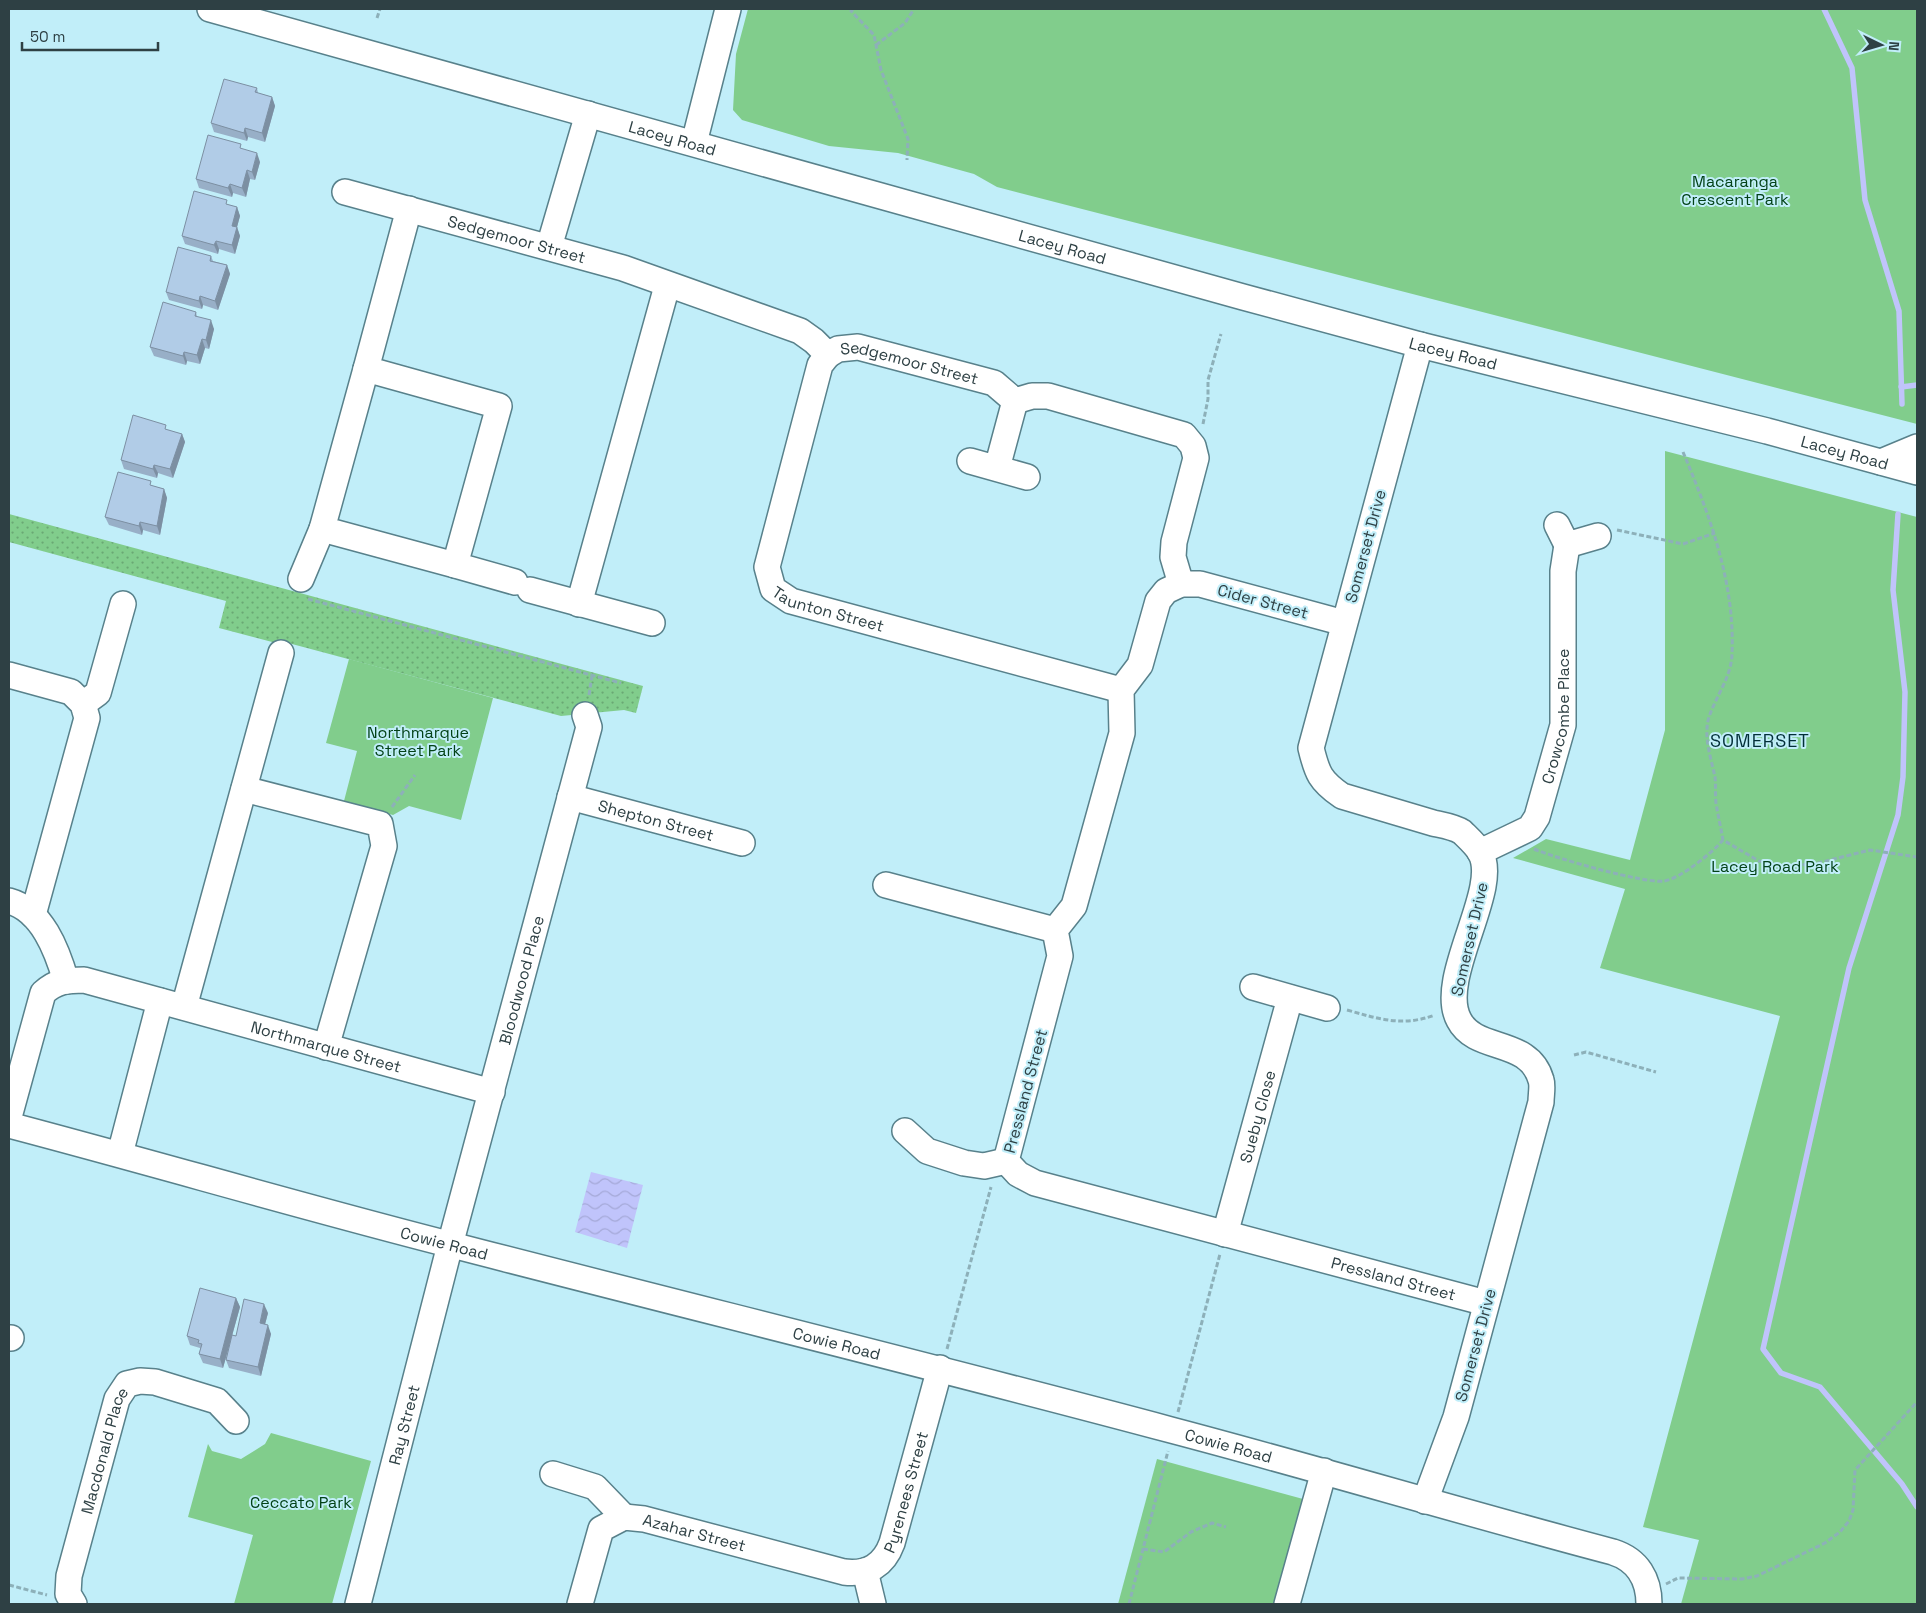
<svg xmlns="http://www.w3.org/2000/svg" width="1926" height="1613" font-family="'Space Grotesk',sans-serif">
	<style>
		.grass { fill: url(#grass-dots) }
		.green { fill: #81cd8c }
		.water { fill: url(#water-waves) }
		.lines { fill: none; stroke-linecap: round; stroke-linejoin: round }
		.stream { stroke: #c0c4fb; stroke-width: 5.5 }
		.minor-casing { stroke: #58818b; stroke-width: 28 }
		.path { stroke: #8db0b9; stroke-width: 3; stroke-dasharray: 5 2.5; stroke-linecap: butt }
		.minor { stroke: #fff; stroke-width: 25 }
		.wall { fill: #98afc7 }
		.shaded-wall { fill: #7c8fa2 }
		.building { fill: #b1cce7; stroke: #7c8fa2 }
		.labels { text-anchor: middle; stroke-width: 4; stroke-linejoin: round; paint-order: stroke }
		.street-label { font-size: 16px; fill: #2e4044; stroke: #c1eef9 }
		.park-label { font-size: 16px; fill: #034217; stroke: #c1eef9 }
		.neighbourhood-label { font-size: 18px; letter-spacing: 1px; fill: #022f38; stroke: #c1eef9 }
	</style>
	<defs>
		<pattern id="grass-dots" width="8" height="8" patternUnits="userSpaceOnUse" patternTransform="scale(1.25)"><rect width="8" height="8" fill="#81cd8c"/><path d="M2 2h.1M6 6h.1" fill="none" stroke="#6aa874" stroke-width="1.8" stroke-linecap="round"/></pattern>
		<pattern id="water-waves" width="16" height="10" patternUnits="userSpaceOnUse" patternTransform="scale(1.25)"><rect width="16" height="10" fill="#c0c4fb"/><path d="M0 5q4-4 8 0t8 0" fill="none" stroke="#a5a9d8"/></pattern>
	</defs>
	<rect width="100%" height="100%" fill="#c1eef9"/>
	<path class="grass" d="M9 514 643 686 636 713 624 710 561 716 277 640 276 643 219 628 226 601 9 542Z"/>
	<g class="green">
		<path d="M748 9H1917V424L997 187 974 174 898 153 829 146 742 120 733 110 736 54Z"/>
		<path d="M1665 451 1917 517V1604H1681L1699 1540 1643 1527 1780 1016 1600 968 1625 889 1513 858 1546 839 1630 860 1665 730Z"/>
		<path d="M349 659 493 698 461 820 409 806 393 815 344 801 357 751 326 743Z"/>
		<path d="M271 1433 371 1461 332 1604H234L253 1535 188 1517 208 1444 212 1451 241 1459 265 1444Z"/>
		<path d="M1157 1459 1303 1499 1274 1604H1118Z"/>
	</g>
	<path class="water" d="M591 1172 643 1185 627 1248 575 1232Z"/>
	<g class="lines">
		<g class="stream">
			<path d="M1824 9 1852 68 1865 200 1899 311 1902 404"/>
			<path d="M1901 387 1917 385"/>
			<path d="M1898 514 1893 590 1905 692 1903 777 1898 815 1849 968 1763 1349 1781 1373 1820 1387 1902 1484 1917 1507"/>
		</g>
		<g class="minor-casing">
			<g id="minor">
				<path id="s1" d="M210 9 1243 297 1420 345 1767 431 1917 472"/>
				<path d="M694 143 728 9"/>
				<path id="s2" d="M345 192 623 268 800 331 814 341 828 355 838 349 858 347 994 383 1015 401 1032 396H1048L1184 435 1193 446 1196 458 1174 542 1173 557 1181 584"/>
				<path d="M409 209 366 369 499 406 455 565 515 582"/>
				<path d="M549 247 588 114"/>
				<path d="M1420 345 1311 748C1317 773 1320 781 1342 796 1373 805 1403 814 1433 823 1442 825 1455 827 1462 832 1467 837 1476 845 1480 852 1502 888 1436 978 1459 1020 1476 1053 1529 1037 1541 1080 1543 1086 1541 1095 1541 1102L1456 1417 1425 1501"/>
				<path id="s3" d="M828 355 820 365 767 567 773 589 791 601 1121 690"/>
				<path d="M366 369 322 529 455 565"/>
				<path d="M970 461 1027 477"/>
				<path d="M1881 462 1917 447"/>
				<path d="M997 468 1015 401"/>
				<path d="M1557 525 1567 545 1598 536"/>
				<path d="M301 579 322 529"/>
				<path d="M530 590 652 623"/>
				<path d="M579 604 667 286"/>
				<path id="s4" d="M1344 623 1200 584H1181L1166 591 1158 601 1140 665 1121 690 1122 733 1074 906 1055 930 1060 956 1006 1161 1018 1174 1035 1183 1486 1303"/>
				<path d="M9 675 71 692 83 704 87 718 33 915"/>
				<path d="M83 704 98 693 123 604"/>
				<path d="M244 789 380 824 384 846 326 1047"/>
				<path id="s5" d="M570 797 742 843"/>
				<path id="s6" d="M1480 852 1530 828 1537 817 1563 725V571L1567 545"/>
				<path d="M886 885 1055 930"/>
				<path d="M9 901C42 910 57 950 66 981"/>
				<path d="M1253 987 1327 1008"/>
				<path d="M184 1007 281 653"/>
				<path id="s7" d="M9 1117 43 993C56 981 67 980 84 980L492 1092"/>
				<path id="s8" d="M9 1125C157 1164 303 1207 452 1245 691 1307 932 1366 1171 1430 1319 1469 1465 1513 1613 1552 1638 1560 1649 1579 1649 1604"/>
				<path d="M905 1131 927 1151 964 1163 984 1166 1006 1161"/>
				<path d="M120 1154 160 1001"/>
				<path id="s9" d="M1225 1234 1290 998"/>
				<path d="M9 1338H11"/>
				<path d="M553 1474 595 1487 624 1517"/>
				<path d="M865 1571 873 1604"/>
				<path id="s10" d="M74 1604 68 1594 69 1576 117 1399 127 1384 140 1381 155 1382 217 1401 236 1421"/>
				<path id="s11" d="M358 1604 450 1245 589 727 585 715"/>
				<path id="s12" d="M580 1604 601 1529 624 1517 644 1519 844 1572C868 1575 884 1565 892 1543L940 1368"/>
				<path d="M1287 1604 1324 1471"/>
			</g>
		</g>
		<g class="path">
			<path d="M853 9 851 11 874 35 881 70 908 139 907 160"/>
			<path d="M377 18 380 9"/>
			<path d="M876 45 905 23 914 9"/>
			<path d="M1203 424 1208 399V380L1221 334"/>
			<path d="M1683 452C1710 516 1735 583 1732 653 1732 676 1716 696 1709 717 1703 736 1711 758 1715 777 1716 785 1715 794 1716 803 1718 816 1721 828 1723 840L1759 861 1782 866 1814 864 1870 850 1917 857"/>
			<path d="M1617 530 1683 544 1715 533"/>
			<path d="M308 599 621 683"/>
			<path d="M589 695 592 676"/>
			<path d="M392 807 415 775"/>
			<path d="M1534 849C1555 858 1645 884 1664 881 1680 879 1713 852 1723 840"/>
			<path d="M1347 1010C1379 1019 1402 1027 1435 1015"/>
			<path d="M1574 1055 1586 1052 1656 1072"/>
			<path d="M947 1349 991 1187"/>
			<path d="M1178 1412 1220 1254"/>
			<path d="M1143 1549 1164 1552 1191 1532 1212 1523 1226 1527"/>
			<path d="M1666 1584 1678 1578 1742 1579 1757 1576 1825 1543 1840 1532 1849 1521 1853 1510 1855 1470 1917 1402"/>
			<path d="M9 1585 47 1595"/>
			<path d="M1129 1604 1168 1451"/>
		</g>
		<use href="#minor" class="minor"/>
	</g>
	<g class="wall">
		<path d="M257 88 258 93 272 97 275 106 265 142 248 137 247 141 214 132 211 123Z"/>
		<path d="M260 162 255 180 250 179 246 197 233 193 232 197 199 188 196 179Z"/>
		<path d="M229 205 237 207 240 216 237 227 240 236 235 254 219 249 218 254 185 244 182 236Z"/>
		<path d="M211 256 213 261 227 265 230 274 218 310 203 305 202 309 169 300 166 292Z"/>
		<path d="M196 312 197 317 214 329 209 349 205 348 200 364 187 361 186 365 154 356 150 347Z"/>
		<path d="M168 430 182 434 185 442 173 478 158 473 157 478 124 469 121 460Z"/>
		<path d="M153 486 164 489 167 498 160 535 143 530 142 535 109 525 105 517Z"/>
		<path d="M236 1298 240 1307 232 1336H236L268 1313 265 1324 271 1334 261 1376 229 1368 226 1360 230 1343 223 1368 203 1363 199 1354 200 1350V1348L190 1345 187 1336Z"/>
	</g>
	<g class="shaded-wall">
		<path d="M272 97 275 106 265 142 262 133Z"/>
		<path d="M245 128 248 137 247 141 244 133Z"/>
		<path d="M257 153 260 162 255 180 252 172Z"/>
		<path d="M247 170 250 179 246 197 242 188Z"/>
		<path d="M230 184 233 193 232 197 228 188Z"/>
		<path d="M237 207 240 216 237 227 240 236 235 254 232 245V226Z"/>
		<path d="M216 241 219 249 218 254 214 245Z"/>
		<path d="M227 265 230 274 218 310 215 301Z"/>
		<path d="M200 296 203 305 202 309 199 301Z"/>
		<path d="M211 320 214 329 209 349 206 340Z"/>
		<path d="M202 339 205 348 200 364 197 355Z"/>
		<path d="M184 352 187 361 186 365 183 356Z"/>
		<path d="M182 434 185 442 173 478 170 469Z"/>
		<path d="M154 465 158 473 157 478 153 469Z"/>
		<path d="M164 489 167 498 160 535 157 526Z"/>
		<path d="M140 522 143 530 142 535 139 526Z"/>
		<path d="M236 1298 240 1307 223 1368 220 1359Z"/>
		<path d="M264 1304 268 1313 263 1332 260 1323Z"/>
		<path d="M268 1325 271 1334 261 1376 258 1367Z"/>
	</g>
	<g class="building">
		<path d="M224 79 257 88 255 92 272 97 262 133 245 128 244 133 211 123Z"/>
		<path d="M208 135 241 144 240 148 257 153 252 172 247 170 242 188 230 184 228 188 196 179Z"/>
		<path d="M194 191 227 200 226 204 237 207 232 226 237 227 232 245 216 241 214 245 182 236Z"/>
		<path d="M178 247 211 256 210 261 227 265 215 301 200 296 199 301 166 292Z"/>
		<path d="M163 302 196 312 195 316 211 320 206 340 202 339 197 355 184 352 183 356 150 347Z"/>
		<path d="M133 415 166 425 165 429 182 434 170 469 154 465 153 469 121 460Z"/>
		<path d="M118 472 151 481 150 485 164 489 157 526 140 522 139 526 105 517Z"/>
		<path d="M200 1288 236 1298 220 1359 199 1354 202 1344 198 1343 199 1340 187 1336Z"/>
		<path d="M244 1299 264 1304 260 1323 268 1325 258 1367 226 1360 232 1335 236 1336Z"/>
	</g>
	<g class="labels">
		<g class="street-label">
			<text dy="6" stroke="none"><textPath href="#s1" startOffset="480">Lacey Road</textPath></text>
			<text dy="6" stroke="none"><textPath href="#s2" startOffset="178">Sedgemoor Street</textPath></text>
			<text dy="6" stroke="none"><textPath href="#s1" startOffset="885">Lacey Road</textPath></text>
			<text dy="6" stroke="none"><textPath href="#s1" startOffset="1290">Lacey Road</textPath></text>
			<text dy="6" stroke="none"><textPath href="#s2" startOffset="598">Sedgemoor Street</textPath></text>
			<text dy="6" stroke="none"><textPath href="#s1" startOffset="1694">Lacey Road</textPath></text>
			<text transform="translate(1365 546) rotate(-75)" y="6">Somerset Drive</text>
			<text transform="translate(1263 601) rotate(15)" y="6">Cider Street</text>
			<text dy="6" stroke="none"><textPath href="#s3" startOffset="304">Taunton Street</textPath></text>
			<text dy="6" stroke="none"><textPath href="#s6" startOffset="172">Crowcombe Place</textPath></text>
			<text dy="6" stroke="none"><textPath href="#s5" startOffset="89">Shepton Street</textPath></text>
			<text transform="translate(1469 939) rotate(-77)" y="6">Somerset Drive</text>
			<text dy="6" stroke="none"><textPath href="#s11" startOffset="645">Bloodwood Place</textPath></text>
			<text dy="6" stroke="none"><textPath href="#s7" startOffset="424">Northmarque Street</textPath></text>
			<text transform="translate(1025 1091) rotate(-75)" y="6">Pressland Street</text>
			<text dy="6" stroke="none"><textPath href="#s9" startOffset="122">Sueby Close</textPath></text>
			<text dy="6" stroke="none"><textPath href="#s8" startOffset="451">Cowie Road</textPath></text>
			<text dy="6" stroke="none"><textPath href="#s4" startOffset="1195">Pressland Street</textPath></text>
			<text dy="6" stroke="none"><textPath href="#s8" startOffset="856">Cowie Road</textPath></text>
			<text transform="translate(1475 1345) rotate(-75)" y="6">Somerset Drive</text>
			<text dy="6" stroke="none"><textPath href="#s11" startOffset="185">Ray Street</textPath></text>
			<text dy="6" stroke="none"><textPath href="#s8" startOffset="1261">Cowie Road</textPath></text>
			<text dy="6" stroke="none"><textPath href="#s10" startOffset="160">Macdonald Place</textPath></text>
			<text dy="6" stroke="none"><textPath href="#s12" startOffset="445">Pyrenees Street</textPath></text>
			<text dy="6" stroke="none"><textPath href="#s12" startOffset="176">Azahar Street</textPath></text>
		</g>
		<g class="park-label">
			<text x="1735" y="187">Macaranga<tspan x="1735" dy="18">Crescent Park</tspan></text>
			<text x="418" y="738">Northmarque<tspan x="418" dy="18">Street Park</tspan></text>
			<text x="1775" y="872">Lacey Road Park</text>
			<text x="301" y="1508">Ceccato Park</text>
		</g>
		<g class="neighbourhood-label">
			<text x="1760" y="747">SOMERSET</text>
		</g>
	</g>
	<rect width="1926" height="1613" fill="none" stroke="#2e4044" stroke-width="20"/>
	<g transform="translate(1881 45) rotate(95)" stroke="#c1eef9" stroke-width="4" paint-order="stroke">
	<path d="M0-4L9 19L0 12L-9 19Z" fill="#2e4044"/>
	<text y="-8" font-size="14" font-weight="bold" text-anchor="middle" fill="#2e4044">N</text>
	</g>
	<path d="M22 42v8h136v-8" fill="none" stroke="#2e4044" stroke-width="2.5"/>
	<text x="30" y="42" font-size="15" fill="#2e4044" stroke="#c1eef9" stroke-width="4" paint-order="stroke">50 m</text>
</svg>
